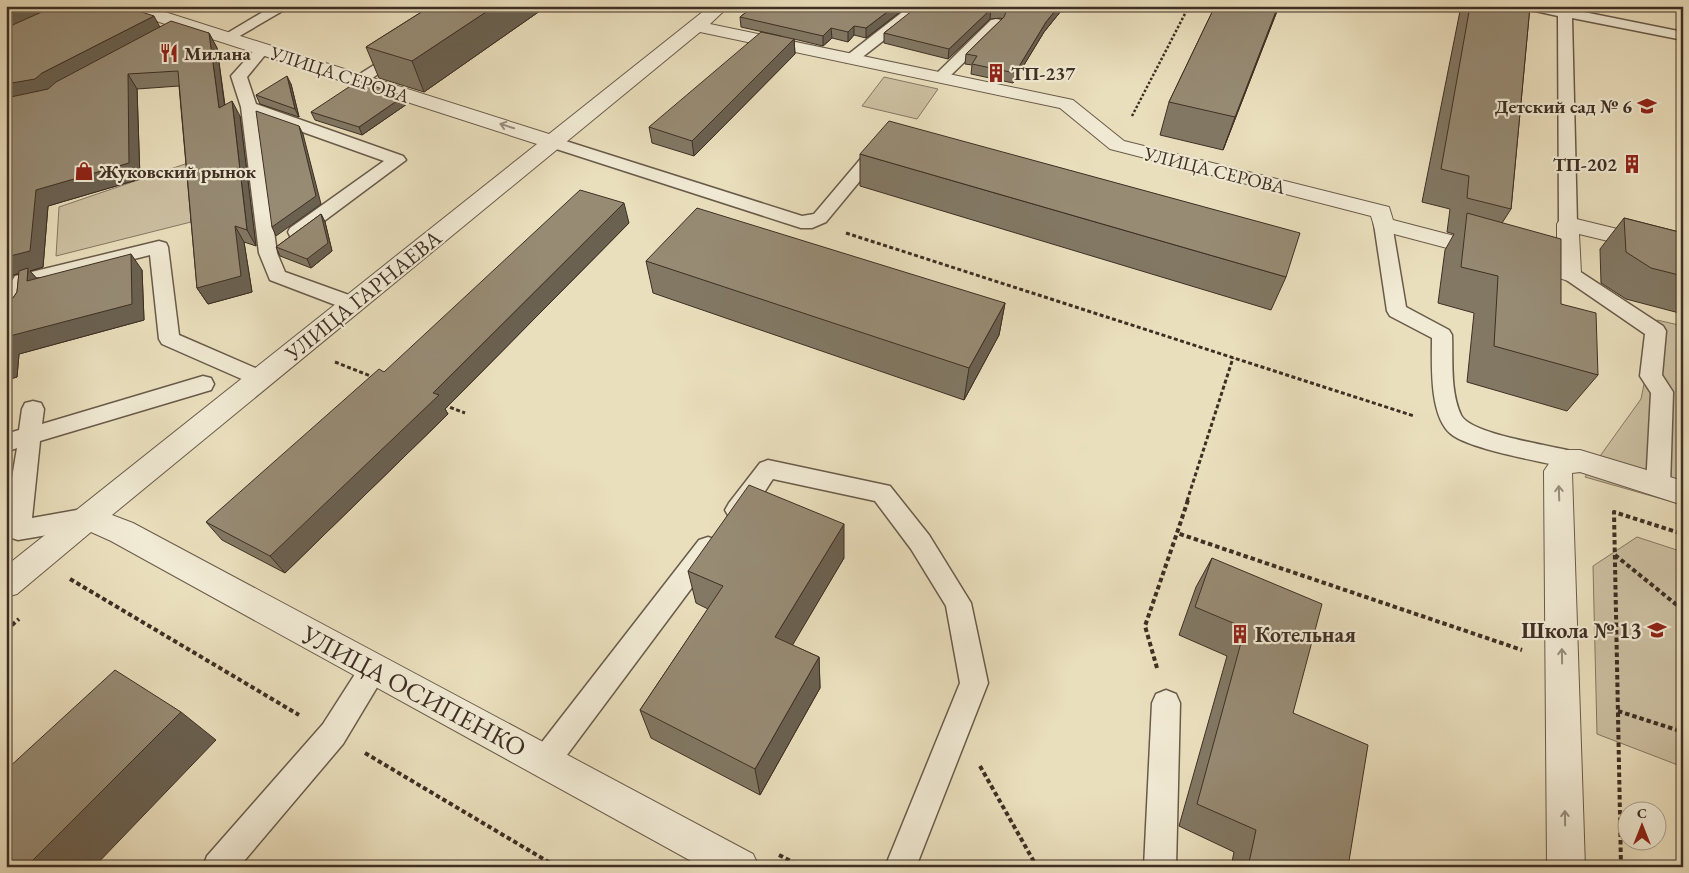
<svg xmlns="http://www.w3.org/2000/svg" width="1689" height="873" font-family="'EB Garamond',serif">
	<style>
		.green { fill: #cdc1a3; stroke: #867864 }
		.lines { fill: none; stroke-linecap: round; stroke-linejoin: round }
		.lane-casing { stroke: #695b4a; stroke-width: 3 }
		.street-casing { stroke: #695b4a; stroke-width: 2 }
		.path-far2 { stroke: #3e2f24; stroke-width: 2.5; stroke-dasharray: 2.5 2; stroke-linecap: butt }
		.path-far1 { stroke: #3e2f24; stroke-width: 3; stroke-dasharray: 4 2.5; stroke-linecap: butt }
		.path { stroke: #3e2f24; stroke-width: 4; stroke-dasharray: 4.5 3; stroke-linecap: butt }
		.lane { fill: #f1ead4; fill-rule: evenodd }
		.street { fill: #f1ead4; fill-rule: evenodd }
		.wall { fill: #827864; stroke: #3e2f24; fill-rule: evenodd }
		.shaded-wall { fill: #6a6151; stroke: #3e2f24 }
		.building { fill: #978b74; stroke: #3e2f24 }
		.oneway { stroke: #988c7c }
		.labels { text-anchor: middle; stroke-width: 4.5; stroke-linejoin: round; paint-order: stroke }
		.far-poi-label { font-size: 19px; font-weight: bold; fill: #3e2f24; stroke: #f1ead4; text-anchor: start }
		.far-street-label { font-size: 19px; fill: #3e2f24; stroke: #f1ead4 }
		.street-label { font-size: 22px; fill: #3e2f24; stroke: #f1ead4 }
		.poi-label { font-size: 22px; font-weight: bold; fill: #3e2f24; stroke: #f1ead4; text-anchor: end }
		.near-street-label { font-size: 26px; fill: #3e2f24; stroke: #f1ead4 }
	</style>
	<rect width="100%" height="100%" fill="#eadfbd"/>
	<filter id="stains"><feTurbulence type="fractalNoise" baseFrequency=".004" numOctaves="4"/><feColorMatrix values="0 0 0 0 .2 0 0 0 0 .09 0 0 0 0 .02 0 0 0 .5 -.17"/></filter>
	<radialGradient id="worn" r=".72"><stop offset=".6" stop-color="#630" stop-opacity="0"/><stop offset="1" stop-color="#630" stop-opacity=".3"/></radialGradient>
	<g class="green">
		<path d="M884 77 938 89 917 119 862 106Z"/>
		<path d="M188 163 191 222 56 256 59 207Z"/>
		<path d="M1657 320 1683 326V505L1585 477 1641 399Z"/>
		<path d="M1637 537 1683 552V767L1597 734 1593 566Z"/>
	</g>
	<g class="lines">
		<g class="lane-casing">
			<g id="lane">
				<path d="M157 6H176L157 17H147L145 14Z"/>
				<path d="M273 6H291L231 41H221L219 38Z"/>
				<path d="M1524 6H1554L1683 32V40L1572 18 1577 224 1574 228H1562L1559 224 1558 16 1526 9Z"/>
				<path d="M910 9 917 13 915 16 856 62H846L844 59 846 56 905 10Z"/>
				<path d="M996 19 1001 20 1003 23 1001 26 946 80H936L933 77 936 74 991 20Z"/>
				<path d="M263 45 270 49 247 77 256 104 403 156 406 160 304 236H290L288 232 290 228 384 161 258 116 277 253 285 272 360 299 363 304 360 309 353 311 346 309 270 280 259 253 241 107 231 76 258 46Z"/>
				<path d="M401 48 406 49 408 52 406 55 365 83H355L352 80 355 77Z"/>
				<path d="M553 137 802 216 814 214 874 143H886L888 147 826 222 812 228H801L547 146 545 142 547 138Z"/>
				<path d="M1383 218 1389 220 1392 224 1406 307 1449 330 1452 335C1453 361 1450 391 1461 415 1471 436 1564 447 1588 455L1591 461 1588 467 1580 470C1553 464 1470 450 1451 434 1429 416 1432 364 1432 338L1390 316 1387 311 1374 224 1377 220Z"/>
				<path d="M159 241 166 243 168 247 179 335 269 374 272 379 269 384 261 387 253 384 162 344 159 339 150 255 31 285 29 308 26 313 6 319V305L10 304 12 281 15 276Z"/>
				<path d="M1569 267 1576 269 1663 326 1666 331 1662 375 1673 392 1670 486 1666 493 1658 495 1650 493 1646 486 1651 393 1640 376 1645 334 1562 277 1559 273 1562 269Z"/>
				<path d="M203 376 211 378 214 384 211 390 40 441 32 518 88 508 97 511 100 518 97 525 88 528 18 540 6 536V514L17 448 6 452V434L19 430 22 409 25 403 33 401 41 403 44 409 42 424Z"/>
				<path d="M768 460 890 486 929 535 971 603 988 683 916 867H885L960 683 946 606 911 549 875 501 773 479C762 494 750 524 729 517L725 510 729 503 760 463Z"/>
				<path d="M708 537 717 540 720 547 717 554 555 771 545 775 535 771 531 761 535 751 699 540Z"/>
				<path d="M374 656 384 660 388 669 343 744 239 867H203L207 856 323 724 364 660Z"/>
				<path d="M1166 690 1176 694 1180 703 1176 867H1144L1152 703 1156 694Z"/>
			</g>
		</g>
		<g class="street-casing">
			<g id="street">
				<path d="M120 6H146L549 134 710 6H729L710 24 1073 100 1124 141 1389 207 1393 220 1493 246 1496 251 1493 256 1485 258 1375 229 1371 216 1110 149 1060 108 700 32 112 515 133 523 753 854 759 867H702L111 541 91 532 17 594 6 597V566L537 144 122 10Z"/>
				<path d="M1568 217 1683 245V259L1579 234 1581 273 1577 278 1569 281 1516 266 1512 261 1516 256 1524 253 1557 262V224L1560 219Z"/>
				<path d="M1566 450H1580L1683 481V505L1580 472 1572 473 1585 867H1547L1544 471 1556 453Z"/>
			</g>
		</g>
		<g class="path-far2">
			<path d="M643 6 665 11"/>
			<path d="M1132 116 1189 6"/>
		</g>
		<g class="path-far1">
			<path d="M846 233 1414 416"/>
			<path d="M335 362 373 377"/>
			<path d="M444 405 465 413"/>
			<path d="M1187 501 1233 358"/>
		</g>
		<g class="path">
			<path d="M1188 500 1177 533 1522 650"/>
			<path d="M1615 555 1683 610"/>
			<path d="M70 579 299 715"/>
			<path d="M6 630 19 619"/>
			<path d="M1157 668 1145 626 1177 533"/>
			<path d="M1618 711 1683 732"/>
			<path d="M365 753 557 867"/>
			<path d="M980 766 1037 867"/>
			<path d="M779 855 802 867"/>
			<path d="M1621 867 1614 512 1683 534"/>
		</g>
		<use href="#lane" class="lane"/>
		<use href="#street" class="street"/>
	</g>
	<g class="wall">
		<path d="M6 6 209 33 217 48 225 105 240 116 256 246 244 242 252 292 208 304 197 288 179 86 137 89 140 179 48 206 43 267 30 271 36 278 142 270 144 320 19 354 17 377 6 380ZM19 274 17 292 13 298 8 300 10 281 13 275Z"/>
		<path d="M431 6H547L424 92 379 78 366 47Z"/>
		<path d="M754 6H1065L1044 32 1013 83 971 74 972 65 965 64 966 54 1002 19 1001 18 990 19 948 59 884 43V33L914 10 911 7 904 9 866 38 854 35 848 42 832 38 823 46 794 39 795 54 694 156 652 143 649 127 781 36 741 27 740 17Z"/>
		<path d="M1215 6H1279L1223 150 1160 135 1169 102Z"/>
		<path d="M1461 6H1530L1511 209 1502 223 1561 304 1598 375 1567 411 1467 382 1474 313 1438 303 1445 250 1454 234 1447 232 1450 209 1422 202Z"/>
		<path d="M291 84 299 117 260 104 256 95Z"/>
		<path d="M404 96 407 104 362 135 315 120 311 112Z"/>
		<path d="M860 154 1286 277 1271 310 860 186Z"/>
		<path d="M321 214 325 222 332 251 311 268 280 256 276 247Z"/>
		<path d="M1624 218 1683 233V314L1626 299 1601 283 1600 249Z"/>
		<path d="M629 223 445 409 448 414 285 573 222 540 206 522 384 372Z"/>
		<path d="M646 261 1005 303 999 335 964 400 653 293Z"/>
		<path d="M844 558 792 645 819 657 820 688 760 795 651 738 640 710 708 609 696 603 688 571Z"/>
		<path d="M1212 558 1293 713 1348 867H1231L1234 852 1179 826 1227 656 1179 635 1196 587Z"/>
	</g>
	<g class="shaded-wall">
		<path d="M27 6H68L6 36V16Z"/>
		<path d="M495 6H547L424 92 412 61Z"/>
		<path d="M895 6H911V7L904 9 866 38V28Z"/>
		<path d="M1059 6H1065L1044 32 1013 83 1015 73 1046 22Z"/>
		<path d="M1278 6H1279L1223 150 1235 117Z"/>
		<path d="M991 9 990 19 948 59 949 49Z"/>
		<path d="M154 16 162 31 52 88 6 102V84L42 73Z"/>
		<path d="M854 26V35L848 42V32Z"/>
		<path d="M831 28 832 38 823 46V36Z"/>
		<path d="M209 33 217 48 227 124 219 108Z"/>
		<path d="M794 39 795 54 694 156 692 141Z"/>
		<path d="M128 74 137 89 140 179 48 206 43 267 30 271 42 284 27 281 28 271 13 275 10 281 8 302 6 304V257L36 190Z"/>
		<path d="M287 76 291 84 299 117 295 109Z"/>
		<path d="M404 96 407 104 362 135 359 127Z"/>
		<path d="M232 101 240 116 256 246 247 230Z"/>
		<path d="M299 126 303 134 321 204 276 236 272 227Z"/>
		<path d="M624 203 629 223 445 409 448 414 285 573 270 556 433 393Z"/>
		<path d="M321 214 325 222 332 251 311 268 307 259Z"/>
		<path d="M235 226 244 242 252 292 208 304 197 288Z"/>
		<path d="M131 254 142 270 144 320 19 354 17 377 6 380V337Z"/>
		<path d="M1005 303 999 335 964 400 969 368Z"/>
		<path d="M844 524V558L779 668 775 637Z"/>
		<path d="M819 657 820 688 760 795 755 769Z"/>
		<path d="M181 712 216 740 94 867H26Z"/>
	</g>
	<g class="building">
		<path d="M6 6H27L6 16Z"/>
		<path d="M55 6H123L154 16 42 73 35 79 6 84V28Z"/>
		<path d="M431 6H495L412 61 366 47Z"/>
		<path d="M754 6H895L866 28 854 26 848 32 831 28 823 36 740 17Z"/>
		<path d="M918 6H1059L1046 22 1015 73 972 64 977 56 966 54 1004 17 1006 12 1003 8 991 9 949 49 884 33Z"/>
		<path d="M1215 6H1278L1235 117 1169 102Z"/>
		<path d="M1470 6H1530L1511 209 1467 198 1469 176 1441 169Z"/>
		<path d="M171 21 209 33 219 108 232 101 247 230 235 226 241 276 197 288 178 71 128 74 129 163 36 190 30 251 6 257V98L48 89 56 82Z"/>
		<path d="M761 32 794 39 692 141 649 127Z"/>
		<path d="M287 76 295 109 256 95Z"/>
		<path d="M358 81 404 96 359 127 311 112Z"/>
		<path d="M256 111 299 126 316 196 272 227Z"/>
		<path d="M889 121 1300 233 1286 277 860 154Z"/>
		<path d="M580 190 624 203 433 393 439 395 270 556 206 522 379 369 384 372Z"/>
		<path d="M697 208 1005 303 969 368 646 261Z"/>
		<path d="M1467 213 1561 239V304L1596 313 1598 375 1494 346 1498 276 1461 267Z"/>
		<path d="M321 214 328 243 307 259 276 247Z"/>
		<path d="M1624 218 1683 233V276L1651 268 1626 252Z"/>
		<path d="M131 254 132 304 6 337V300L13 298 17 292 19 271 28 268 27 281Z"/>
		<path d="M749 485 844 524 775 637 819 657 755 769 640 710 723 586 688 571Z"/>
		<path d="M1212 558 1322 604 1293 713 1368 745 1348 867H1248L1256 830 1197 804 1245 628 1195 607Z"/>
		<path d="M115 670 181 712 26 867H6V770Z"/>
	</g>
	<defs><path id="oneway-shaft" d="M-6 0H5M1.5-3L5.5 0L1.5 3" fill="none" stroke-width="1.6" stroke-linecap="round" stroke-linejoin="round" transform="scale(1.25)"/></defs>
	<g class="oneway">
		<use href="#oneway-shaft" transform="translate(507 126) rotate(-162)"/>
		<use href="#oneway-shaft" transform="translate(1559 493) rotate(-92)"/>
		<use href="#oneway-shaft" transform="translate(1562 656) rotate(-91)"/>
		<use href="#oneway-shaft" transform="translate(1565 818) rotate(-91)"/>
	</g>
	<defs>
		<g id="restaurant-bare" transform="scale(1.5)"><path d="M-5-6h1v4h1v-4h1v4h1v-4h1v5L-1.5 .5V6h-2V.5L-5-1ZM5-6V6H3V1.5H1.5Q1.5-4 5-6Z" fill="#8f2418" stroke="#f1ead4" stroke-width="2.5" paint-order="stroke"/></g>
		<g id="building-bare" transform="scale(1.5)"><path d="M-4-6H4V6H1V3H-1V6H-4ZM-2.5-4.3h1.7v1.8h-1.7ZM.8-4.3h1.7v1.8H.8ZM-2.5-1h1.7V.8h-1.7ZM.8-1h1.7V.8H.8Z" fill="#8f2418" stroke="#f1ead4" stroke-width="2.5" paint-order="stroke"/></g>
		<g id="school-bare" transform="scale(1.5)"><path d="M0-5L7-2L0 1L-7-2ZM-4 1L0 2.5L4 1V4Q0 6-4 4Z" fill="#8f2418" stroke="#f1ead4" stroke-width="2.5" paint-order="stroke"/></g>
		<g id="shop-bare" transform="scale(1.5)"><path d="M-5-2.5h2.3a2.7 3.5 0 0 1 5.4 0H5L5.5 6h-11ZM-1.5-2.5h3a1.5 2.3 0 0 0-3 0Z" fill="#8f2418" stroke="#f1ead4" stroke-width="2.5" paint-order="stroke"/></g>
	</defs>
	<g fill-rule="evenodd">
		<use href="#restaurant-bare" x="169" y="53"/>
		<use href="#building-bare" x="996" y="73"/>
		<use href="#school-bare" x="1647" y="106"/>
		<use href="#building-bare" x="1632" y="164"/>
		<use href="#shop-bare" x="84" y="171"/>
		<use href="#school-bare" x="1657" y="630"/>
		<use href="#building-bare" x="1240" y="634"/>
	</g>
	<g class="labels">
		<g class="far-poi-label">
			<text x="184" y="60">Милана</text>
			<text x="1011" y="80">ТП-237</text>
			<text x="1632" y="113" text-anchor="end">Детский сад № 6</text>
			<text x="1617" y="171" text-anchor="end">ТП-202</text>
			<text x="99" y="178">Жуковский рынок</text>
		</g>
		<g class="far-street-label">
			<text transform="translate(340 74) rotate(18)" y="7">УЛИЦА СЕРОВА</text>
			<text transform="translate(1215 170) rotate(14)" y="7">УЛИЦА СЕРОВА</text>
		</g>
		<g class="street-label">
			<text transform="translate(363 295) rotate(-39)" y="8">УЛИЦА ГАРНАЕВА</text>
		</g>
		<g class="poi-label">
			<text x="1642" y="638">Школа № 13</text>
			<text x="1255" y="642" text-anchor="start">Котельная</text>
		</g>
		<g class="near-street-label">
			<text transform="translate(414 691) rotate(28)" y="9">УЛИЦА ОСИПЕНКО</text>
		</g>
	</g>
	<rect width="1689" height="873" fill="none" stroke="#eadfbd" stroke-width="25"/>
	<rect x="8" y="8" width="1674" height="858" fill="none" stroke="#3e2f24" stroke-width="2.5"/>
	<rect x="12" y="12" width="1664" height="848" fill="none" stroke="#3e2f24"/>
	<g transform="translate(1642 826)"><circle r="24" fill="#f1ead4" stroke="#a99f8e"/>
	<path d="M0-4L9 19L0 12L-9 19Z" fill="#8f2418"/>
	<text y="-8" font-size="14" font-weight="bold" text-anchor="middle" fill="#3e2f24">С</text>
	</g>
	<rect width="100%" height="100%" filter="url(#stains)"/>
	<rect width="100%" height="100%" fill="url(#worn)"/>
</svg>
